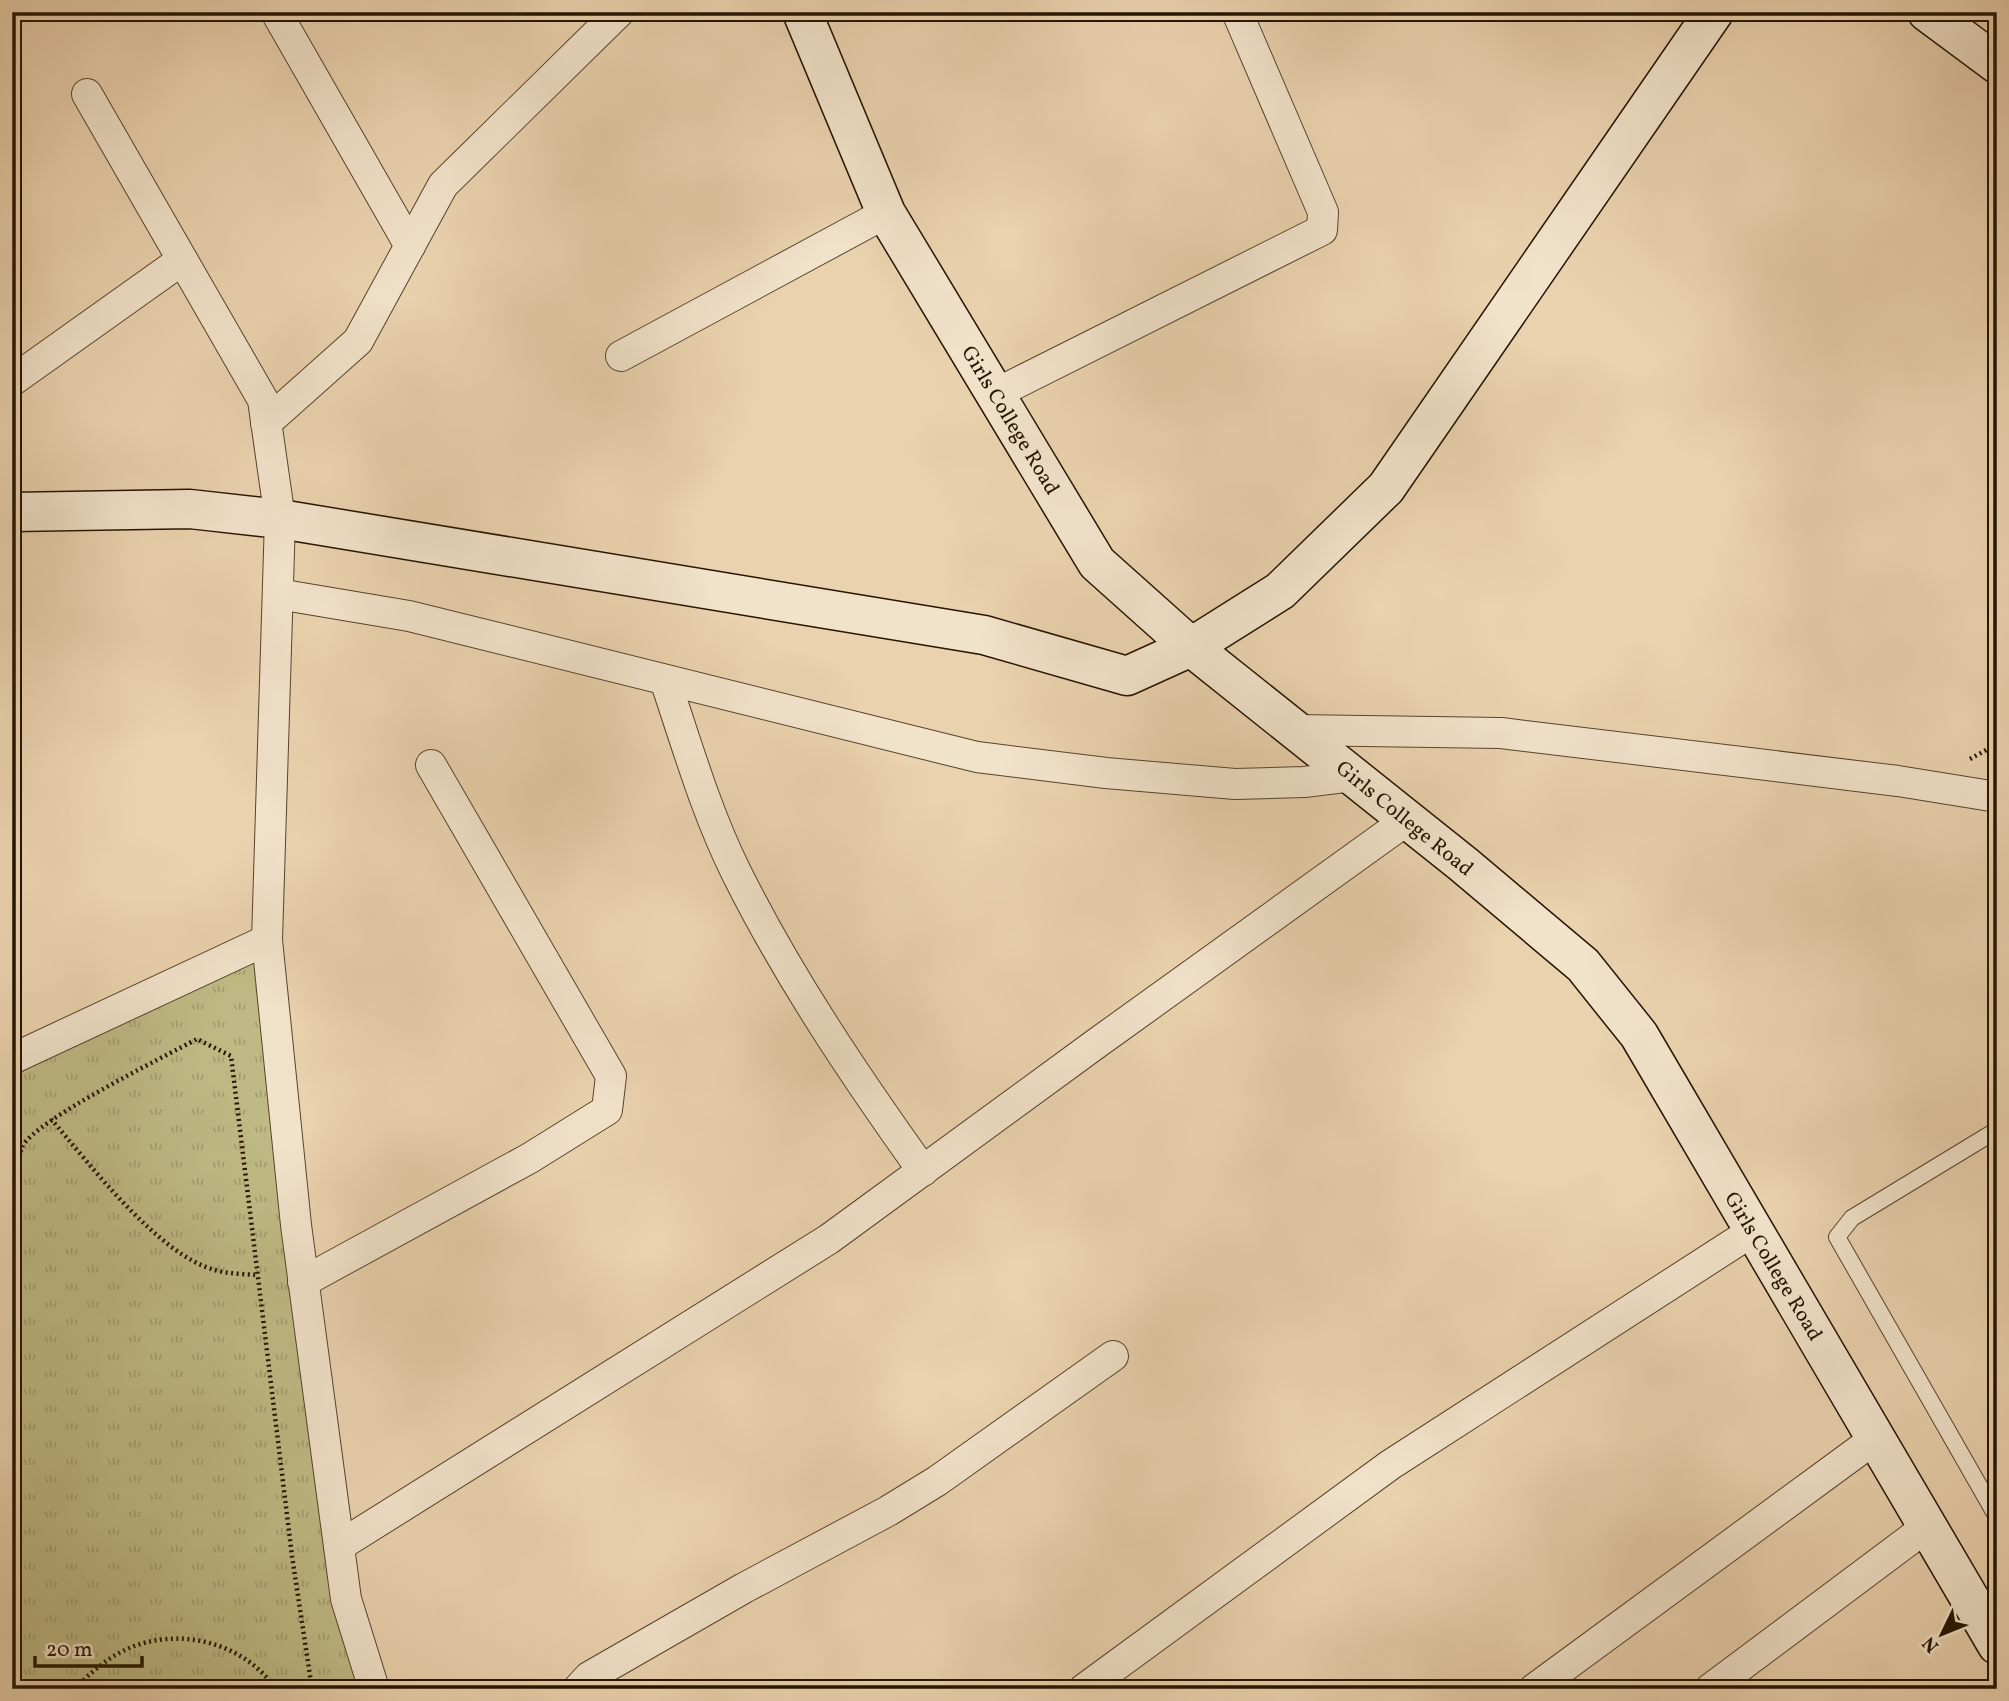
<svg xmlns="http://www.w3.org/2000/svg" width="2009" height="1701" font-family="Vollkorn,serif">
	<style>
		.park { fill: url(#park-tufts); stroke: #726842; stroke-width: 2 }
		.lines { fill: none; stroke-linecap: round; stroke-linejoin: round }
		.lane-casing { stroke: #56442c; stroke-width: 18 }
		.street-casing { stroke: #56442c; stroke-width: 32 }
		.secondary-casing { stroke: #251500; stroke-width: 41 }
		.path { stroke: #251500; stroke-width: 4.5; stroke-dasharray: 2 3.5; stroke-linecap: butt }
		.lane { stroke: #f1e2ca; stroke-width: 16 }
		.street { stroke: #f1e2ca; stroke-width: 30 }
		.secondary { stroke: #f1e2ca; stroke-width: 38 }
		.labels { text-anchor: middle; stroke-width: 6; stroke-linejoin: round; paint-order: stroke }
		.street-label { font-size: 21px; fill: #251500; stroke: #f1e2ca }
	</style>
	<defs>
		<pattern id="park-tufts" width="24" height="20" patternUnits="userSpaceOnUse" patternTransform="scale(1.75)"><rect width="24" height="20" fill="#bfba85"/><path d="M3 7l-1-3M5 7V3M7 7l1-3M15 17l-1-3M17 17v-4M19 17l1-3" fill="none" stroke="#a49f71"/></pattern>
	</defs>
	<rect width="100%" height="100%" fill="#ead2ae"/>
	<filter id="stains"><feTurbulence type="fractalNoise" baseFrequency=".00286" numOctaves="4"/><feColorMatrix values="0 0 0 0 .2 0 0 0 0 .09 0 0 0 0 .02 0 0 0 .5 -.17"/></filter>
	<radialGradient id="worn" r=".72"><stop offset=".6" stop-color="#630" stop-opacity="0"/><stop offset="1" stop-color="#630" stop-opacity=".3"/></radialGradient>
	<path class="park" d="M267 940 339 1546 380 1689H12V1059Z"/>
	<g class="lines">
		<g class="lane-casing">
			<path id="lane" d="M1997 1130 1852 1218 1837 1237 1997 1517"/>
		</g>
		<g class="street-casing">
			<g id="street">
				<path d="M276 12 410 246"/>
				<path d="M87 94 263 400 280 519 267 940 296 1225 346 1599 374 1689"/>
				<path d="M621 356 886 213"/>
				<path d="M12 381 182 260"/>
				<path d="M995 394 1322 230 1323 212 1237 12"/>
				<path d="M266 423 358 341 443 185 619 12"/>
				<path d="M278 594 409 616 977 757 1106 773 1235 784 1304 782 1353 776"/>
				<path d="M665 680C687 745 706 812 737 874 789 978 855 1076 923 1171"/>
				<path d="M1295 730 1501 733 1898 781 1997 797"/>
				<path d="M12 1059 267 940"/>
				<path d="M303 1282 530 1158 607 1110 611 1076 431 765"/>
				<path d="M339 1546 829 1239 1097 1043 1407 820"/>
				<path d="M578 1689 589 1677 744 1588 888 1511 937 1481 1113 1356"/>
				<path d="M1084 1689 1390 1465 1753 1231"/>
				<path d="M1534 1689 1876 1438"/>
				<path d="M1710 1689 1928 1526"/>
			</g>
		</g>
		<g class="secondary-casing">
			<g id="secondary">
				<path d="M802 12 886 213 1097 563 1191 647 1463 864 1583 965 1639 1035 1997 1645"/>
				<path d="M1927 12 1997 64"/>
				<path d="M12 512 190 509 280 519 984 635 1127 676 1191 647 1280 591 1386 488 1714 12"/>
			</g>
		</g>
		<g class="path">
			<path d="M1970 759 1997 744"/>
			<path d="M51 1119C89 1163 158 1255 215 1270 228 1274 244 1274 257 1275"/>
			<path d="M12 1223C15 1205 17 1160 22 1147 35 1120 164 1057 197 1039L231 1056 292 1556 312 1689"/>
			<path d="M77 1689C83 1679 91 1673 100 1666 152 1622 236 1632 276 1689"/>
		</g>
		<use href="#lane" class="lane"/>
		<use href="#street" class="street"/>
		<use href="#secondary" class="secondary"/>
	</g>
	<g class="labels">
		<g class="street-label">
			<text transform="translate(1011 420) rotate(59)" y="7">Girls College Road</text>
			<text transform="translate(1405 818) rotate(39)" y="7">Girls College Road</text>
			<text transform="translate(1774 1266) rotate(59)" y="7">Girls College Road</text>
		</g>
	</g>
	<rect width="2009" height="1701" fill="none" stroke="#ead2ae" stroke-width="42"/>
	<rect x="14" y="14" width="1981" height="1673" fill="none" stroke="#251500" stroke-width="3.5"/>
	<rect x="21" y="21" width="1967" height="1659" fill="none" stroke="#251500" stroke-width="2"/>
	<g transform="translate(1942 1634) rotate(227)" stroke="#f1e2ca" stroke-width="5" paint-order="stroke">
	<path d="M0-5L12 26L0 18L-12 26Z" fill="#251500"/>
	<text y="-10" font-size="19" font-weight="bold" text-anchor="middle" fill="#251500">N</text>
	</g>
	<path d="M35 1656v10h107v-10" fill="none" stroke="#251500" stroke-width="3.5"/>
	<text x="46" y="1656" font-size="21" fill="#251500" stroke="#f1e2ca" stroke-width="5" paint-order="stroke">20 m</text>
	<rect width="100%" height="100%" filter="url(#stains)"/>
	<rect width="100%" height="100%" fill="url(#worn)"/>
</svg>
